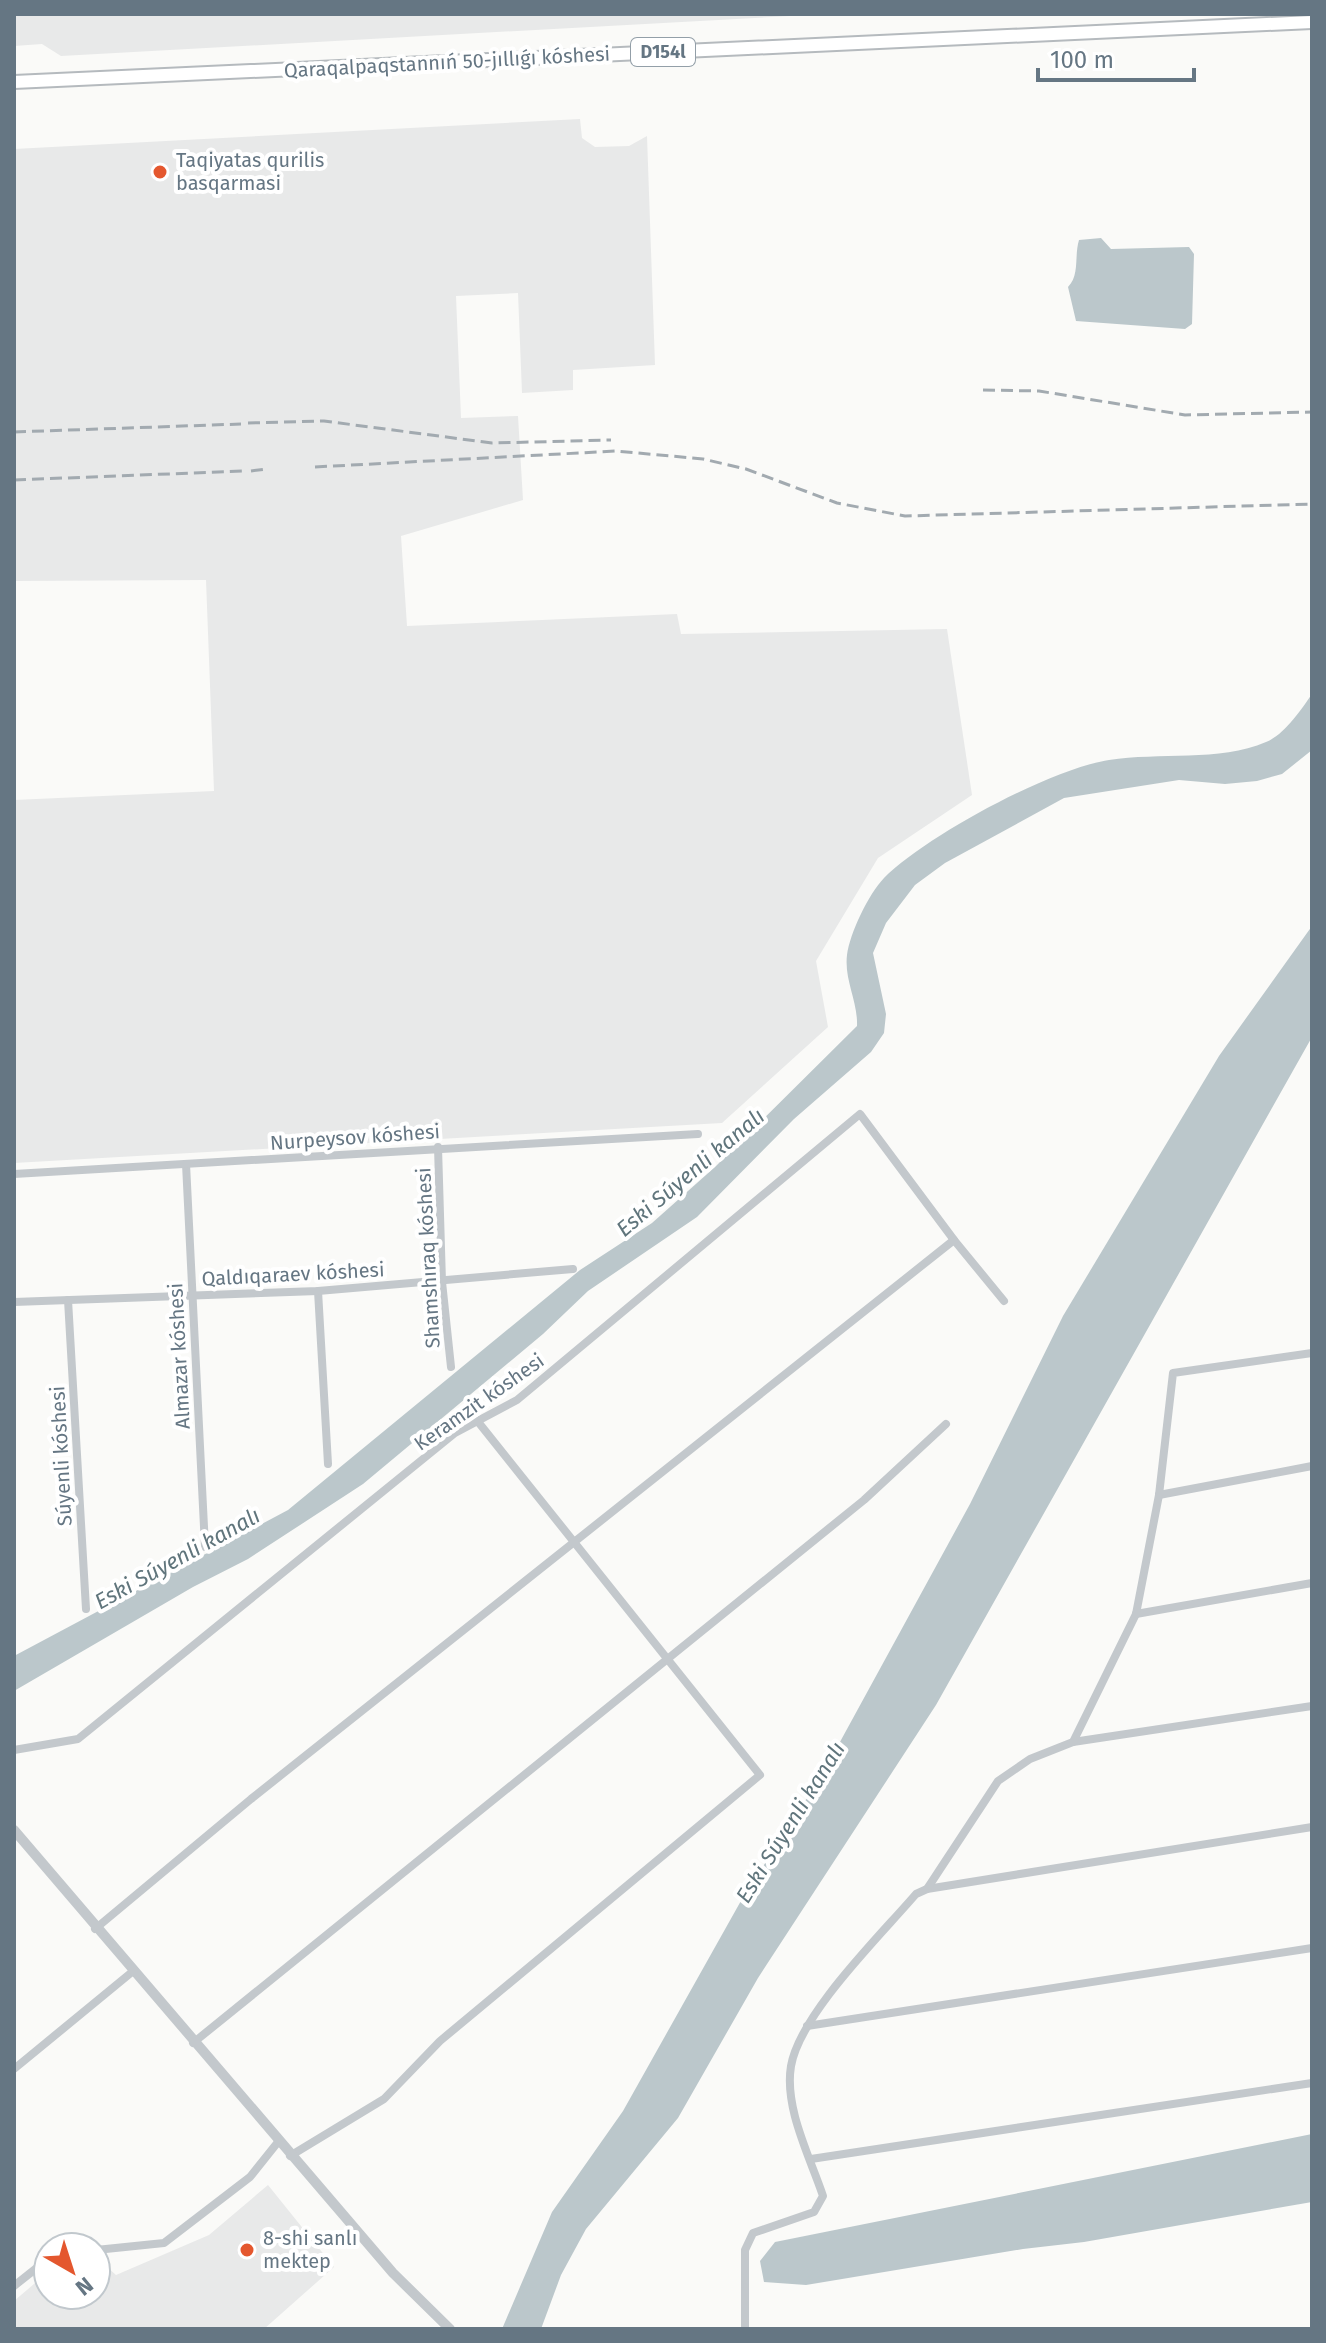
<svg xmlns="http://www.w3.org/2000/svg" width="1326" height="2343" font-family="'Fira Sans',sans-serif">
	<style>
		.built { fill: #e8e9e9 }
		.water { fill: #bbc7cb }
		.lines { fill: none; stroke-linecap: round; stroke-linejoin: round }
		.primary-casing { stroke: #b5babe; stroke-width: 16 }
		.minor { stroke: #c3c8cc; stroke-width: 8 }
		.tertiary { stroke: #c3c8cc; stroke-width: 10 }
		.primary { stroke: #fff; stroke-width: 12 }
		.rail { stroke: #a2aab0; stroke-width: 3; stroke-dasharray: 12 6; stroke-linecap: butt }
		.poi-dot { fill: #e4572e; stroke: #fff; stroke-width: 3 }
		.labels { text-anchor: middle; stroke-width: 8; stroke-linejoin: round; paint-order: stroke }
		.shield { fill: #fff; stroke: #939fa8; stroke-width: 2 }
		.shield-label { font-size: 18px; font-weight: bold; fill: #657683 }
		.street-label { font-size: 20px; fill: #657683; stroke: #fff }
		.poi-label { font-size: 20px; fill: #657683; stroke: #fff; text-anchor: start }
		.water-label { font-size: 22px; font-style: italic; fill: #60757c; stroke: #fff }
	</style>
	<rect width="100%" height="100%" fill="#fafaf8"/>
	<g class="built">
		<path d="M14 14H826L61 56 42 44 14 46Z"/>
		<path d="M580 119 582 138 595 147 629 146 647 136 655 365 573 370V390L522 393 518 293 456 296 461 418 518 416 523 500 401 536 407 626 677 614 681 634 947 629 972 795 878 858 816 961 828 1027 722 1123 14 1163V800L214 791 206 580 14 581V149Z"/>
		<path d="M268 2185 334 2267 264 2329H14V2301L48 2272V2295H96V2266H106L116 2275 209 2235Z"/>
	</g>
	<g class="water">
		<path d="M1101 238 1111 249 1189 247 1194 254 1192 324 1185 329 1076 321 1068 287C1080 275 1074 256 1079 240Z"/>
		<path d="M1312 694V750L1282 774 1257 781 1225 784 1179 780 1064 798 945 863 915 885 886 923 873 953 886 1014 884 1033 871 1052 794 1119 697 1217 588 1291 543 1334 363 1484 248 1559 193 1587 14 1691V1656L288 1510 580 1270 652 1223 715 1167 857 1026C858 1001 844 980 847 955 850 933 868 895 884 878 926 836 1050 769 1109 760 1159 752 1219 762 1266 742 1284 735 1301 710 1312 694Z"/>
		<path d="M1312 926V1037L936 1705 758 1978 678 2118 586 2229 561 2275 541 2329H502L552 2212 623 2111 742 1899 823 1773 970 1504 1063 1316 1219 1056Z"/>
		<path d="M1312 2134V2202L1084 2242 1023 2249 806 2285 764 2282 760 2261 775 2242Z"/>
	</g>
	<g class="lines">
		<g class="primary-casing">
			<path id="primary" d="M14 82 1312 22"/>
		</g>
		<g class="minor">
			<path d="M438 1147 442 1282 451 1367"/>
			<path d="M186 1164 205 1547"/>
			<path d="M14 1174 698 1134"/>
			<path d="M318 1291 328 1464"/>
			<path d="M68 1300 86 1609"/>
			<path d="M14 1302 318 1291 573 1269"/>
			<path d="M1159 1495 1312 1466"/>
			<path d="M1136 1614 1312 1583"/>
			<path d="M1073 1742 1312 1706"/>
			<path d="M14 1750 78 1739 455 1433 517 1400 860 1114 954 1240 1004 1301"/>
			<path d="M927 1889 1312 1827"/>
			<path d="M95 1929 251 1799 954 1240"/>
			<path d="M807 2026 1312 1948"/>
			<path d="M193 2043 864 1500 946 1424"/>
			<path d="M14 2069 132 1972"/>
			<path d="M290 2156 384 2099 440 2041 760 1775 479 1423"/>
			<path d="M811 2159 1312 2083"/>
			<path d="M96 2250 164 2243 250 2177 278 2142"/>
			<path d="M14 2286 48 2259"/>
			<path d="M745 2329V2250L753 2233 814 2212 823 2196C810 2157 784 2108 791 2066 800 2014 880 1936 916 1894L927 1889 998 1781 1030 1759 1073 1742 1136 1614 1159 1495 1173 1373 1312 1353"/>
		</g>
		<path class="tertiary" d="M14 1830 393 2273 450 2329"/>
		<use href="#primary" class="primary"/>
		<g class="rail">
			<path d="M983 390 1039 391 1185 415 1312 412"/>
			<path d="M248 423 324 421 492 443 611 440"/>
			<path d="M14 432 241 424"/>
			<path d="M315 467 616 451 703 459 746 469 837 503 905 516 1312 504"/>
			<path d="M251 471 266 469"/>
			<path d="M14 480 244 471"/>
		</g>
	</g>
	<g class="poi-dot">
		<circle cx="160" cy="172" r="8"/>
		<circle cx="247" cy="2250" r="8"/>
	</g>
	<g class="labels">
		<rect class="shield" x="631" y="38" width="64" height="28" rx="6"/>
		<g class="shield-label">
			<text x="663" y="58">D154l</text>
		</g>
		<g class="street-label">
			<text transform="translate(447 62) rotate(-3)" y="7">Qaraqalpaqstannıń 50-jıllıǵı kóshesi</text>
			<text transform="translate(355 1137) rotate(-4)" y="7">Nurpeysov kóshesi</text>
			<text transform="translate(428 1258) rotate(-93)" y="7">Shamshıraq kóshesi</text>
			<text transform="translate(293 1274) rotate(-3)" y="7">Qaldıqaraev kóshesi</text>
			<text transform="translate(179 1356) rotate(-93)" y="7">Almazar kóshesi</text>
			<text transform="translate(479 1402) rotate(-35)" y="7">Keramzit kóshesi</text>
			<text transform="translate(61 1456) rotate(-93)" y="7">Súyenli kóshesi</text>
		</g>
		<g class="poi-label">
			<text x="176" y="167">Taqiyatas qurilis<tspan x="176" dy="23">basqarmasi</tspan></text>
			<text x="263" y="2245">8-shi sanlı<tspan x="263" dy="23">mektep</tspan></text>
		</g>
		<g class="water-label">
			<text transform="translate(690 1172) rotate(-40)" y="8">Eski Súyenli kanalı</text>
			<text transform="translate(177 1558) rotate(-29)" y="8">Eski Súyenli kanalı</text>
			<text transform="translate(790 1822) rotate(-58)" y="8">Eski Súyenli kanalı</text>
		</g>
	</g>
	<rect width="1326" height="2343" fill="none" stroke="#657683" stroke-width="32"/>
	<g transform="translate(72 2271) rotate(141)"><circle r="38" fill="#ffffff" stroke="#c1c8cd" stroke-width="2"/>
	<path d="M0-6L14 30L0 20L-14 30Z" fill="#e4572e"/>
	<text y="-12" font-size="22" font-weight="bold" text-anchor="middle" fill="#657683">N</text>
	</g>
	<path d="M1038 68v12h156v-12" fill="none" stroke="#657683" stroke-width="4"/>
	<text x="1050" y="68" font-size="24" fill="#657683" stroke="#ffffff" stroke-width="6" paint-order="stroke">100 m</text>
</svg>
